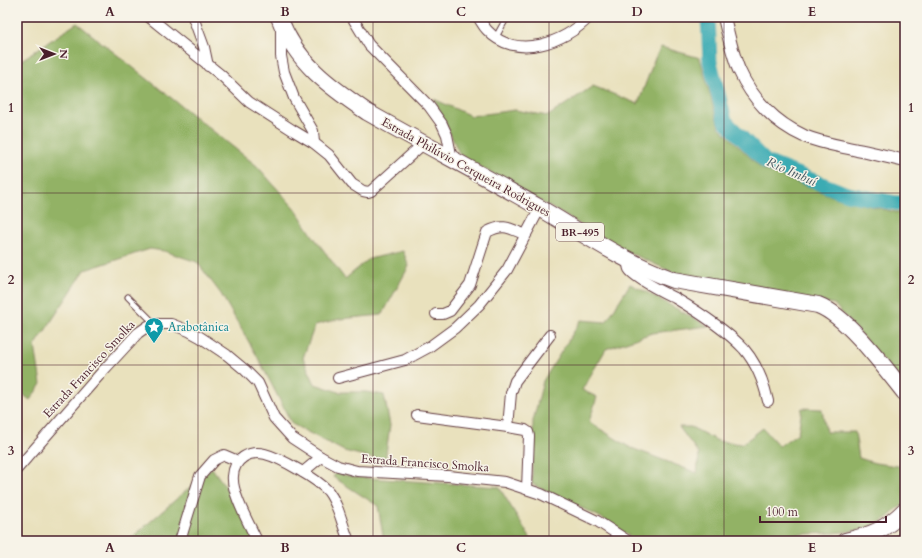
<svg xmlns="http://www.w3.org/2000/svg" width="922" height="558" font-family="Cardo,serif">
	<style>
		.forest { fill: #92b265; stroke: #6e6848 }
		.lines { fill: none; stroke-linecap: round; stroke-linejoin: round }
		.river { stroke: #3aabb3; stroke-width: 15 }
		.service-casing { stroke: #623c41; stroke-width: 7 }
		.minor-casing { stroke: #623c41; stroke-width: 12 }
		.tertiary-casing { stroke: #623c41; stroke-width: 14 }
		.primary-casing { stroke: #623c41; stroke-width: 18 }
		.service { stroke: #fff; stroke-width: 5 }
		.minor { stroke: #fff; stroke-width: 10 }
		.tertiary { stroke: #fff; stroke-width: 12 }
		.primary { stroke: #fff; stroke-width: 16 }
		.grid { fill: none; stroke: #4a1f2b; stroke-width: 1; stroke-opacity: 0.55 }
		.labels { text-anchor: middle; stroke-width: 3; stroke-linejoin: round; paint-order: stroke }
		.shield { fill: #f7f3e8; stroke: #7e5f64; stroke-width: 1 }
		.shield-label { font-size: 11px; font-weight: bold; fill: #4a1f2b }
		.street-label { font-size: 12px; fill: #4a1f2b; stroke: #f7f3e8 }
		.culture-label { font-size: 12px; fill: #0d838f; stroke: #f7f3e8; text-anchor: start }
		.water-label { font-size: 13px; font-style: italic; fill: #445761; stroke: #f7f3e8 }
		.neatline { fill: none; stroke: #4a1f2b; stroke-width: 1.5 }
		.grid-label { font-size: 13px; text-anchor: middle; font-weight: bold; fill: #4a1f2b }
	</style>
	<rect width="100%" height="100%" fill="#f7f3e8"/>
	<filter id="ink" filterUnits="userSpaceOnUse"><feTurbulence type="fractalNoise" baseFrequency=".025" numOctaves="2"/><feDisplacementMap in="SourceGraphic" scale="8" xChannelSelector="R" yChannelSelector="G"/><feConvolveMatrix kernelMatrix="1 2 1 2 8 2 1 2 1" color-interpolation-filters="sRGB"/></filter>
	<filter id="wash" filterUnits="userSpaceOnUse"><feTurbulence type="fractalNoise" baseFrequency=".012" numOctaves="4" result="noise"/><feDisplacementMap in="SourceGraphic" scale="16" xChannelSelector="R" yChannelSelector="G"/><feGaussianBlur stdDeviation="0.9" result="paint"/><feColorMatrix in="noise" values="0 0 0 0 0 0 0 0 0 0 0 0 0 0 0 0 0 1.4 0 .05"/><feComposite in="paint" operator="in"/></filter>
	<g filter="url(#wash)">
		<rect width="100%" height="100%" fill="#e9e1bd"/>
		<g class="forest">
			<path d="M77 23 257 166 296 210 313 236 345 279 369 259 403 251 409 266 382 315 340 319 315 325 303 358 315 384 339 392H366L384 395 390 425 385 461 344 451 292 424 257 356 221 294 197 262 164 251 150 249 85 270 35 346 41 384 30 400 17 390V63Z"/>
			<path d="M661 47 700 58 719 127 762 169 837 198 895 212H905V385L834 304 681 276 628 252 460 155 434 99 471 116 515 110 548 116 593 86 638 104 655 58Z"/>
			<path d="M630 284 648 293 708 326 652 333 606 349 582 390 597 397 589 422 629 447 697 473 699 454 679 427H691L718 441 742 444 763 428 779 446 798 433 802 408 822 409 826 432H855L859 458 875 463 905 467V502L888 517 868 529 834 533 780 535 771 541H637L600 517 532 484 533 421 543 381 581 320 606 322Z"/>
			<path d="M212 468 260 535 251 541H128Z"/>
			<path d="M336 473 353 477 499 487 532 541H386L383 536 378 506 333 477Z"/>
		</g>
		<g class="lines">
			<path class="river" d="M708 17 710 62 725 121 766 162 847 194 896 203H905"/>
		</g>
	</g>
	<g filter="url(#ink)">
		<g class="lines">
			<g class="service-casing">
				<g id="service">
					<path d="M496 37 507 17"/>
					<path d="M128 297 155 324"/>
				</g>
			</g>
			<g class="minor-casing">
				<g id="minor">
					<path d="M149 17 222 76 249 102 294 131 314 143 329 155 352 184 363 191 368 192 371 191 423 144"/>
					<path d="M193 17 204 47 208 66"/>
					<path d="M352 17 369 45 429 106 442 124 447 135 452 159"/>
					<path d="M478 17C481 21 483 26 487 30 515 61 565 43 589 17"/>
					<path d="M281 27V56L284 72 294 98 313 131 314 143"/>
					<path d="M627 260C628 263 628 267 629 269 634 278 665 293 675 298 697 311 727 331 744 349 756 363 764 383 768 401"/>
					<path d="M436 314H443L450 311 470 285 487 232C504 223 509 228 526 235"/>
					<path d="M338 378 405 360 429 347 455 328 479 305 507 270 540 208"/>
					<path d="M417 415 508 427 525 430 528 432 529 436 527 489"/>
					<path d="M508 427 511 393 515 381 550 335"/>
					<path d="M17 469 102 372 138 333 148 326 155 324H171L189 331 200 337 227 355 245 370 258 383 274 418 292 438 321 457 338 466 357 471 448 476 505 482 541 494 597 521 628 541"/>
					<path d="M303 472 321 457"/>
					<path d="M180 541 200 476 214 460 224 455 238 461"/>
					<path d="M257 541C250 525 231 493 233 476 234 459 249 450 265 454 281 458 317 479 328 491 339 505 342 525 349 541"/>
					<path d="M896 541 905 539"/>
				</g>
			</g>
			<g class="tertiary-casing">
				<path id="tertiary" d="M724 17C728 34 732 53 739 70 752 99 775 123 804 136 821 143 840 146 857 150 873 153 889 157 905 161"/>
			</g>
			<g class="primary-casing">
				<g id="primary">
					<path d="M279 17C296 63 329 86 367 112 425 145 483 175 540 208 584 234 626 263 674 280L818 305C847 316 885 368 905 393"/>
					<path d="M845 541C872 535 885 530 905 510"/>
				</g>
			</g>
			<use href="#service" class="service"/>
			<use href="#minor" class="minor"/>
			<use href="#tertiary" class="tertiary"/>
			<use href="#primary" class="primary"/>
		</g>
	</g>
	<path class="grid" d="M198 17V541M373 17V541M549 17V541M724 17V541M17 193H905M17 365H905"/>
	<defs>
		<g id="sight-pin" transform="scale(1)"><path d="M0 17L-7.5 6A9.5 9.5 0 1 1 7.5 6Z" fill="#0f9aa8" stroke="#f7f3e8"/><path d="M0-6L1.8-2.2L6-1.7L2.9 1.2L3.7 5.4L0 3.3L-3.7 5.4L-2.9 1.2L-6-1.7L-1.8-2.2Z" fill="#fff"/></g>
	</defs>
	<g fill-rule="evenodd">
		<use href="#sight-pin" x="154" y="327"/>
	</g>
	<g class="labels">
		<rect class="shield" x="556" y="223" width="48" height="18" rx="3"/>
		<g class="shield-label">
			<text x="580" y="236">BR-495</text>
		</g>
		<g class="street-label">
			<text transform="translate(466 167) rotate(29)" y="4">Estrada Philúvio Cerqueira Rodrigues</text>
			<text transform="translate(89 369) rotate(-47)" y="4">Estrada Francisco Smolka</text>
			<text transform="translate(425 463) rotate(4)" y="4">Estrada Francisco Smolka</text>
		</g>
		<g class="culture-label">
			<text x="168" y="331">Arabotânica</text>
		</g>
		<g class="water-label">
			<text transform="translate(792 171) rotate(24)" y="5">Rio Imbuí</text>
		</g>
	</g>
	<rect width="922" height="558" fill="none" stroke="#f7f3e8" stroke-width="44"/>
	<g transform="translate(54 54) rotate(90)" stroke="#f7f3e8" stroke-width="3" paint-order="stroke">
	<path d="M0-3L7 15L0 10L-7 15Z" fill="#4a1f2b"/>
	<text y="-6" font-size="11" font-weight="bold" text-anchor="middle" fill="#4a1f2b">N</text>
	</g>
	<path d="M760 516v6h126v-6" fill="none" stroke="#4a1f2b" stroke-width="2"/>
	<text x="766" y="516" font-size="12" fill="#4a1f2b" stroke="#f7f3e8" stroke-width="3" paint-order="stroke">100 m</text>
	<rect x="22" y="22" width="878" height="514" class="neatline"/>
	<g class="grid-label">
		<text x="110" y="16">A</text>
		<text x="285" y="16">B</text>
		<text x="461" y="16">C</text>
		<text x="637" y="16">D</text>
		<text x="812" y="16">E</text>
		<text x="11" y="112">1</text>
		<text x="911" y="112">1</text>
		<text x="11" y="284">2</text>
		<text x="911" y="284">2</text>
		<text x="11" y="455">3</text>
		<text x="911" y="455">3</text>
		<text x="110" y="552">A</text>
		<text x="285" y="552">B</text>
		<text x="461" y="552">C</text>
		<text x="637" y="552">D</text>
		<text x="812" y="552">E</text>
	</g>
</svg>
